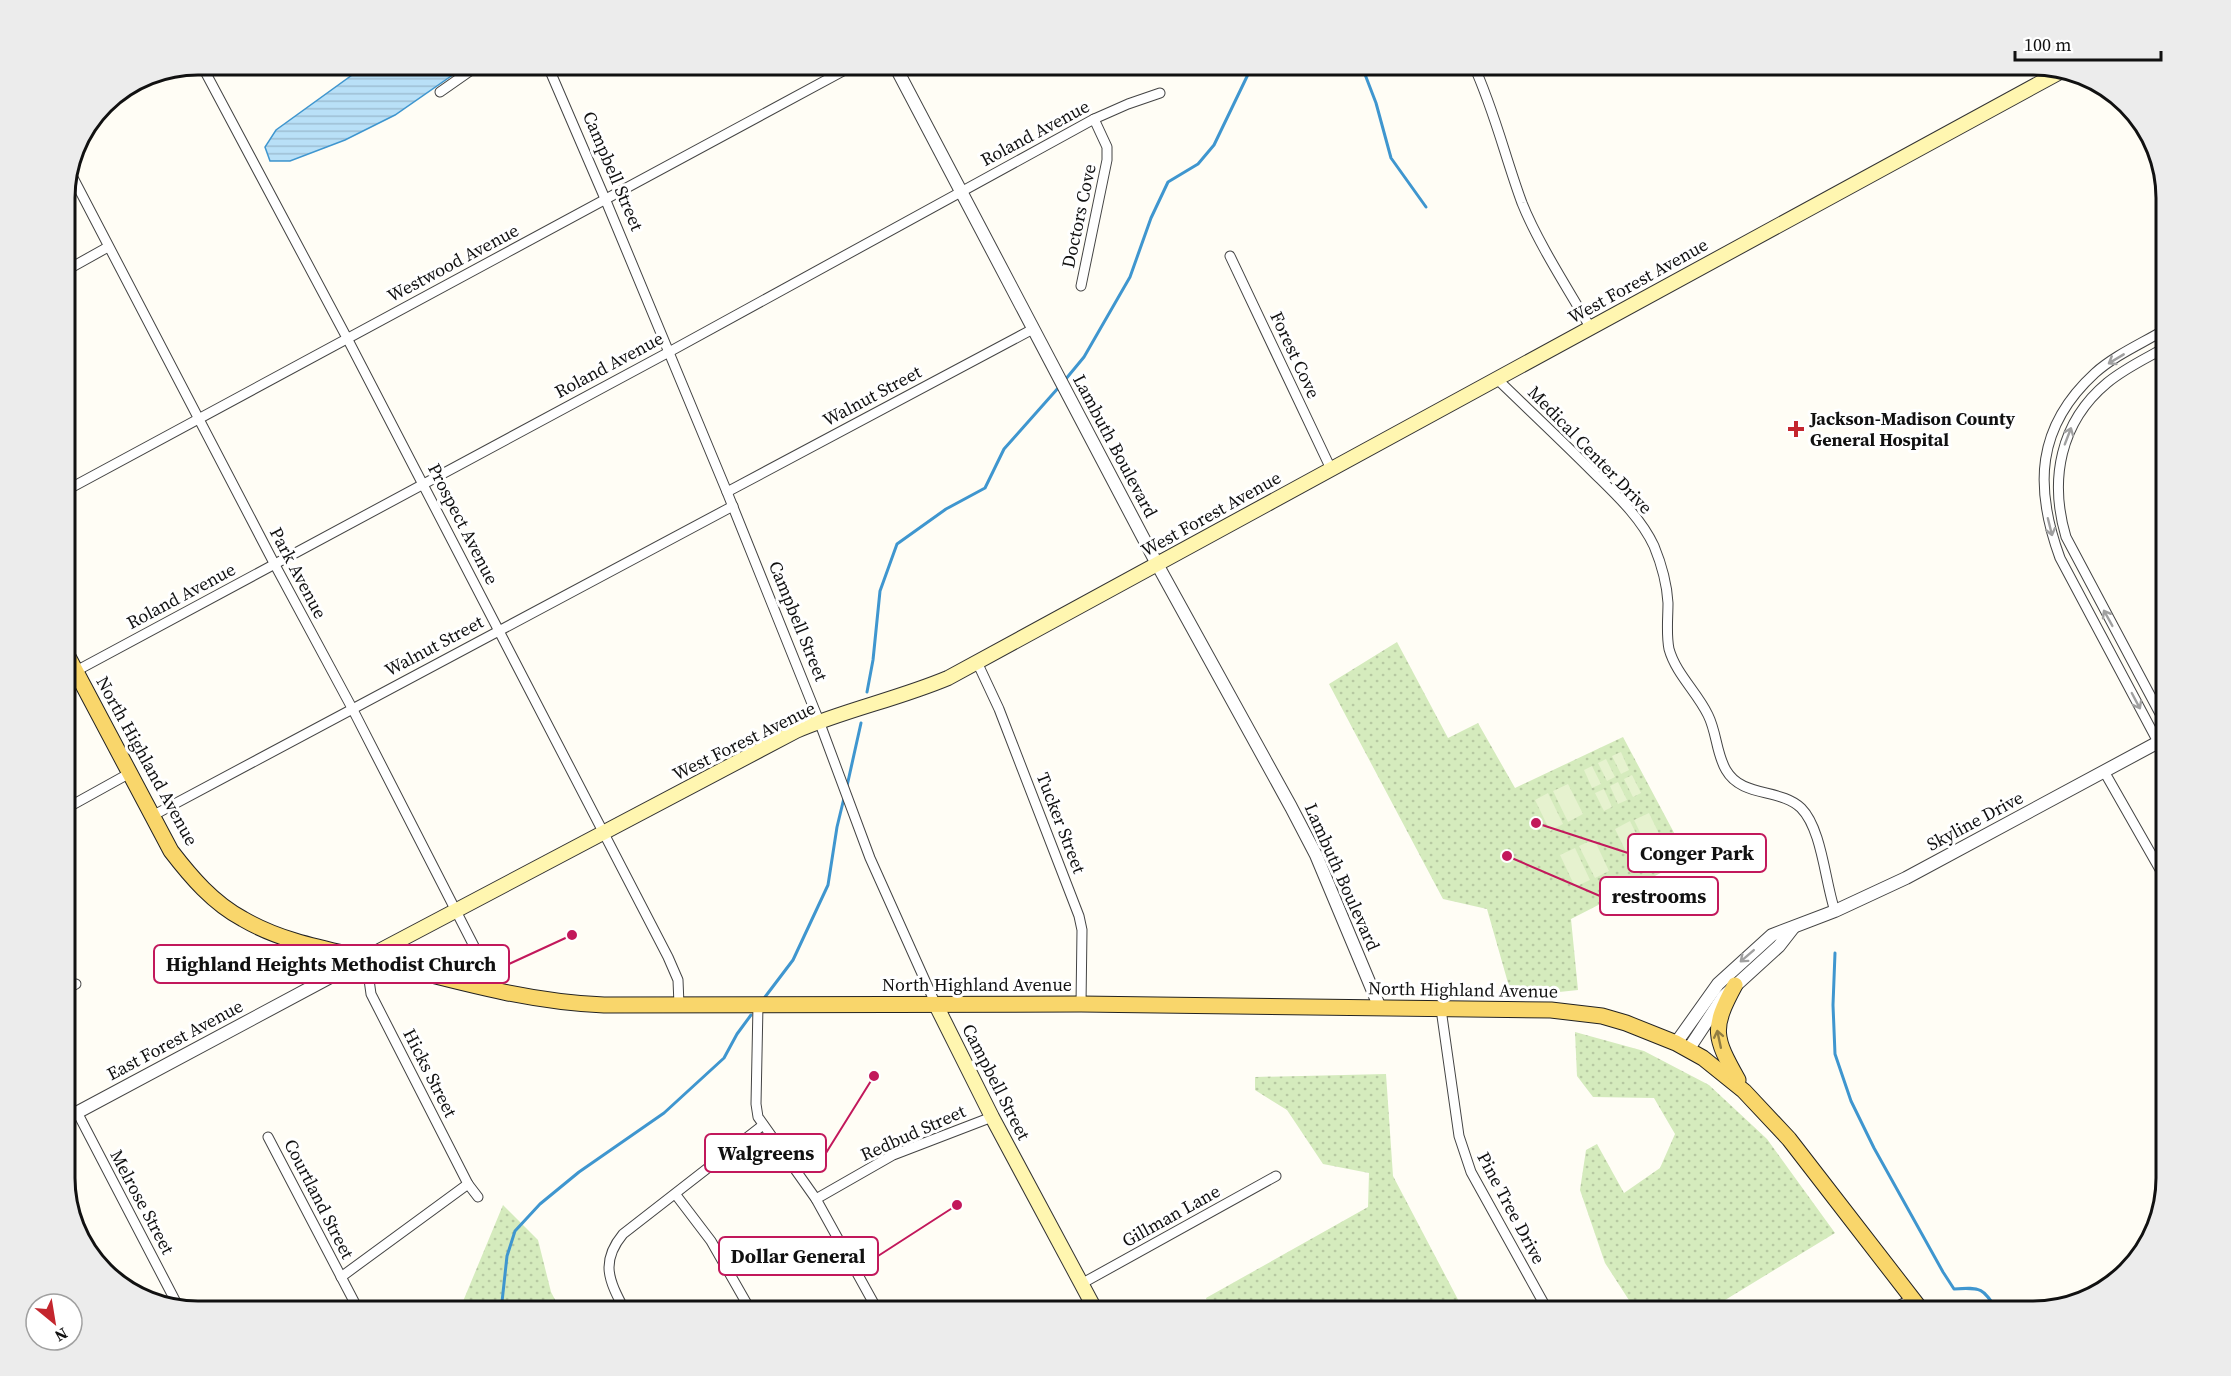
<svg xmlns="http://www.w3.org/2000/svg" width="2231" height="1376" font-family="'Source Serif 4',serif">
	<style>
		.grass { fill: url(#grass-dots) }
		.pitch { fill: #e6f2cf }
		.water { fill: url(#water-rules); stroke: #3f96cf; stroke-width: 1.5 }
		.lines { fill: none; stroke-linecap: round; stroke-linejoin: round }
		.stream { stroke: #3f96cf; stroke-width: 3 }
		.minor-casing { stroke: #444; stroke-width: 11 }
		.tertiary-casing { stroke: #444; stroke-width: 14 }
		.secondary-casing { stroke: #333; stroke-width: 16 }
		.primary-casing { stroke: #222; stroke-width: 17 }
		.minor { stroke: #fff; stroke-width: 9 }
		.tertiary { stroke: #fff; stroke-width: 12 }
		.secondary { stroke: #fff6b0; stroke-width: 14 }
		.primary { stroke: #f9d66b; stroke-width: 15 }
		.oneway { stroke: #a0a0a0 }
		.oneway2 { stroke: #917d42 }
		.poi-dot { fill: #c4262e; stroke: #fff; stroke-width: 2 }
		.labels { text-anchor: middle; stroke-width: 6; stroke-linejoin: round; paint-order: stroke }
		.street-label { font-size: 18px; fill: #111; stroke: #fff }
		.poi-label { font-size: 18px; font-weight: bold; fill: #111; stroke: #fff; text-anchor: start }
		.rim { fill: none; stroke: #111; stroke-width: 3 }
		.leader { fill: none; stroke: #c2185b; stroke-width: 2 }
		.callout-dot { fill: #c2185b; stroke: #fff; stroke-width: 2 }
		.callout { fill: #fff; stroke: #c2185b; stroke-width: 2 }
		.callout-label { font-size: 20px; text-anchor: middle; font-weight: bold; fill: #111 }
	</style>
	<defs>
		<pattern id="grass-dots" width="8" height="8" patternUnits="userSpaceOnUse" patternTransform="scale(1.5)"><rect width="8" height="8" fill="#d5ebbd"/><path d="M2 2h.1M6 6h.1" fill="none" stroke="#b6c8a1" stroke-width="1.8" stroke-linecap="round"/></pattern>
		<pattern id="water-rules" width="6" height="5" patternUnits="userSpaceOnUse" patternTransform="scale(1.5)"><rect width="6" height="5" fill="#b9e0f7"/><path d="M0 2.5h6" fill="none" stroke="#9ebfd3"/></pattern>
	</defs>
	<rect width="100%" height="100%" fill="#fffdf5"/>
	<g class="grass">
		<path d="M1397 642 1448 738 1478 723 1515 788 1623 737 1688 859 1571 919 1578 990 1512 997 1487 909 1443 899 1329 684Z"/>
		<path d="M1575 1032 1644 1051 1709 1085 1767 1139 1835 1233 1707 1311H1636L1605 1263 1580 1190 1586 1150 1597 1144 1624 1193 1660 1168 1675 1134 1654 1098 1593 1097 1577 1076Z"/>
		<path d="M1386 1074 1393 1176 1464 1311H1210L1206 1298 1368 1207 1369 1173 1323 1164 1287 1110 1255 1090V1077Z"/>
		<path d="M503 1205 538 1240 551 1292 561 1311H459Z"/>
	</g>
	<g class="pitch">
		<path d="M1621 752 1629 770 1621 774 1612 756Z"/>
		<path d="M1606 759 1615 777 1607 781 1598 763Z"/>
		<path d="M1592 766 1601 784 1592 788 1584 770Z"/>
		<path d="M1632 775 1641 793 1633 797 1624 779Z"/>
		<path d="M1618 782 1627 800 1618 804 1610 786Z"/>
		<path d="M1568 784 1583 814 1568 822 1553 791Z"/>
		<path d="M1604 789 1612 807 1604 811 1595 793Z"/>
		<path d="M1548 793 1563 824 1550 831 1535 800Z"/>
		<path d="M1649 813 1664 844 1649 851 1634 820Z"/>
		<path d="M1630 821 1645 852 1630 860 1615 829Z"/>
		<path d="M1594 839 1609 871 1595 878 1579 846Z"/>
		<path d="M1575 848 1590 880 1575 887 1560 855Z"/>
	</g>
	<path class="water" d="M366 65H467L395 115 345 140 290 161H270L265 147 276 130Z"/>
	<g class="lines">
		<g class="stream">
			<path d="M1361 64 1376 103 1391 158 1426 207"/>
			<path d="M1065 380 1084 357 1130 277 1151 218 1168 182 1198 164 1214 145 1253 64"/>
			<path d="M867 692 873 660 880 591 897 544 946 509 985 488 1004 449 1059 387"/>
			<path d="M847 786 861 723"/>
			<path d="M1835 953 1833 1005 1835 1054 1851 1101 1874 1148 1943 1272 1954 1289C1981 1287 1984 1288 1997 1311"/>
			<path d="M765 997 793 960 828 885 837 827 844 798"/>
			<path d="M501 1311 507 1256 515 1231 540 1204 579 1172 664 1113 724 1058 737 1034 751 1015"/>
		</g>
		<g class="minor-casing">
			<g id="minor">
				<path d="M201 64 347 338 668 957 678 980 679 1005"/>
				<path d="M547 64 606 201 727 492 819 721 870 858 936 1005"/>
				<path d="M1473 64C1494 109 1505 157 1522 203 1538 243 1568 289 1590 327"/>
				<path d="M1478 73 1494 64"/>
				<path d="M440 92 480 64"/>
				<path d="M69 170 275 565 352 708 497 991"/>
				<path d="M1230 256 1331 469"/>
				<path d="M65 271 108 247"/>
				<path d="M1081 286 1107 160V147L1094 119"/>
				<path d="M2166 347C2147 358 2125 368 2107 383 2060 422 2049 480 2066 537L2166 725"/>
				<path d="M1496 378C1528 409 1560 439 1591 470 1614 493 1640 516 1654 546 1661 563 1667 585 1668 603 1668 618 1666 634 1669 649 1676 674 1697 692 1708 715 1717 733 1716 753 1726 770 1742 798 1780 788 1801 808 1822 829 1825 882 1835 911"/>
				<path d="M65 491 856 64"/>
				<path d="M727 492 1033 329"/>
				<path d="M977 662 999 709 1079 916 1082 930 1081 1004"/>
				<path d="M76 671 669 352 1094 119 1128 104 1160 93"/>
				<path d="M2158 742 2060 558C2034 487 2036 427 2095 373 2115 355 2143 343 2166 329"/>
				<path d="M2105 773 2166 880"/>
				<path d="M65 809 130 773"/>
				<path d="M152 816 733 506"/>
				<path d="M366 958 371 994 468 1184 478 1197"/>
				<path d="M65 990 76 984"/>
				<path d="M758 1005 756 1104 758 1117 816 1199 878 1311"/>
				<path d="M1441 1009 1459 1136 1471 1172 1548 1311"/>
				<path d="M77 1112 178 1306"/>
				<path d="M268 1137 359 1311"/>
				<path d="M676 1195 711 1241 751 1311"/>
				<path d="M816 1199 893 1155 992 1117"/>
				<path d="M341 1277 468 1184"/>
				<path d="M1081 1284 1276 1176"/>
				<path d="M625 1311C610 1282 599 1263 623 1234L763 1125"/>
				<path d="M1888 1311 1912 1299"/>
			</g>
		</g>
		<g class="tertiary-casing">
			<g id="tertiary">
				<path d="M894 64 1157 564 1291 807 1316 855 1380 1008"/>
				<path d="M1676 1043 1718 984 1772 935 1835 911 1906 878 2166 738"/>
				<path d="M1688 1050 1723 997 1779 946 1793 928"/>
				<path d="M65 1119 366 958"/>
			</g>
		</g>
		<g class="secondary-casing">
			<g id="secondary">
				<path d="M366 958 796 731C845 710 898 699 948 678L2060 72"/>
				<path d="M936 1005 992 1117 1096 1311"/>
			</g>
		</g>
		<g class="primary-casing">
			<g id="primary">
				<path d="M65 651 171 851C191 877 213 903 243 919 284 943 332 950 377 961 452 980 526 1002 604 1005L1081 1004 1551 1010 1602 1016 1626 1023 1676 1043 1703 1058 1744 1091 1789 1139 1922 1311"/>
				<path d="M1735 985C1711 1029 1714 1037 1738 1080"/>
			</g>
		</g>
		<use href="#minor" class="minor"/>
		<use href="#tertiary" class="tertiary"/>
		<use href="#secondary" class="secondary"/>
		<use href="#primary" class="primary"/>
	</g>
	<defs><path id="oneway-shaft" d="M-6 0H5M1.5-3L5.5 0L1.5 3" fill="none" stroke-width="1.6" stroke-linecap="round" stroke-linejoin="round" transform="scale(1.5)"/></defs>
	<g class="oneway">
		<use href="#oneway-shaft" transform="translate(2116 359) rotate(149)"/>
		<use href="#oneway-shaft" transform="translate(2068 436) rotate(-69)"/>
		<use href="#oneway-shaft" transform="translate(2050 527) rotate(76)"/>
		<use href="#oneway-shaft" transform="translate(2108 618) rotate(-119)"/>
		<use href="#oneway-shaft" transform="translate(2136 701) rotate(62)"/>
		<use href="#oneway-shaft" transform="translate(1747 956) rotate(139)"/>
	</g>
	<use class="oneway2" href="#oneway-shaft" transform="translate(1719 1039) rotate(-102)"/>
	<path class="poi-dot" d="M1793 420h6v6h6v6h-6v6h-6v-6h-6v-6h6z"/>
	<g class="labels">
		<g class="street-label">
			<text transform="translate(1035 133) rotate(-28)" y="6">Roland Avenue</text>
			<text transform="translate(613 171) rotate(67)" y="6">Campbell Street</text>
			<text transform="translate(1079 216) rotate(-78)" y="6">Doctors Cove</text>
			<text transform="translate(453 263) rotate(-28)" y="6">Westwood Avenue</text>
			<text transform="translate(1638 281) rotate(-29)" y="6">West Forest Avenue</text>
			<text transform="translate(1295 355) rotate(65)" y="6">Forest Cove</text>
			<text transform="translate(609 365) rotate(-28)" y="6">Roland Avenue</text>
			<text transform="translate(872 396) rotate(-28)" y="6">Walnut Street</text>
			<text transform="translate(1115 446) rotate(62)" y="6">Lambuth Boulevard</text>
			<text transform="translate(1590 450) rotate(46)" y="6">Medical Center Drive</text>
			<text transform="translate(1211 514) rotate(-29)" y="6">West Forest Avenue</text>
			<text transform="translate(463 524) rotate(63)" y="6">Prospect Avenue</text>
			<text transform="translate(298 573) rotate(62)" y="6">Park Avenue</text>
			<text transform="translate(181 596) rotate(-28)" y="6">Roland Avenue</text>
			<text transform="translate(798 621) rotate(68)" y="6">Campbell Street</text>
			<text transform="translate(434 646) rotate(-28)" y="6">Walnut Street</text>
			<text transform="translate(744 741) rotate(-26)" y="6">West Forest Avenue</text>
			<text transform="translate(147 761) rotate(61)" y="6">North Highland Avenue</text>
			<text transform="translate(1975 821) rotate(-28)" y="6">Skyline Drive</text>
			<text transform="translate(1061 823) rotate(69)" y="6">Tucker Street</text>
			<text transform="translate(1342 877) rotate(66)" y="6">Lambuth Boulevard</text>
			<text x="977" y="991">North Highland Avenue</text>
			<text transform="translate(1463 990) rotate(1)" y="6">North Highland Avenue</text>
			<text transform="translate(175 1040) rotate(-28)" y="6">East Forest Avenue</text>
			<text transform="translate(430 1073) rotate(63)" y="6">Hicks Street</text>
			<text transform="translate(996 1082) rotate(63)" y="6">Campbell Street</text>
			<text transform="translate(913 1133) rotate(-24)" y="6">Redbud Street</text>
			<text transform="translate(319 1199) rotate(63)" y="6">Courtland Street</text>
			<text transform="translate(142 1202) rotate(62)" y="6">Melrose Street</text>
			<text transform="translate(1511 1208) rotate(62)" y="6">Pine Tree Drive</text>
			<text transform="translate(1171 1216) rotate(-29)" y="6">Gillman Lane</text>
		</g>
		<g class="poi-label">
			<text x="1810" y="425">Jackson-Madison County<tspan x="1810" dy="21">General Hospital</tspan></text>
		</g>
	</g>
	<path d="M0 0H2231V1376H0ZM198 75H2033A123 123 0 0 1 2156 198V1178A123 123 0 0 1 2033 1301H198A123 123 0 0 1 75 1178V198A123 123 0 0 1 198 75Z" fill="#ececec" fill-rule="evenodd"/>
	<path class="rim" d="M198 75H2033A123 123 0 0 1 2156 198V1178A123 123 0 0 1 2033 1301H198A123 123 0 0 1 75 1178V198A123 123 0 0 1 198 75Z"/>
	<path class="leader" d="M1536 823L1628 853M1507 856L1600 896M572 935L509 964M874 1076L826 1153M957 1205L878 1256"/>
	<g class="callout-dot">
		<circle cx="1536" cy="823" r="6"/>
		<circle cx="1507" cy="856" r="6"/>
		<circle cx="572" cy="935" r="6"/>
		<circle cx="874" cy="1076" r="6"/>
		<circle cx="957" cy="1205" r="6"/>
	</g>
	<g class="callout">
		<rect x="1628" y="834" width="138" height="38" rx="6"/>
		<rect x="1600" y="877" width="118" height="38" rx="6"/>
		<rect x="154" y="945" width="355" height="38" rx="6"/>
		<rect x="705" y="1134" width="121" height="38" rx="6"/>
		<rect x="719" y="1237" width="159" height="38" rx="6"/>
	</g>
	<g class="callout-label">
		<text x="1697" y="860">Conger Park</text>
		<text x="1659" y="903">restrooms</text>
		<text x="331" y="971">Highland Heights Methodist Church</text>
		<text x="766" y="1160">Walgreens</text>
		<text x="798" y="1263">Dollar General</text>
	</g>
	<g transform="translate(54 1322) rotate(150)"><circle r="28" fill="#ffffff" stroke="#a0a0a0" stroke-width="1.5"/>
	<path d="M0-4.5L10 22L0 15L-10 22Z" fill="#c4262e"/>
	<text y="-9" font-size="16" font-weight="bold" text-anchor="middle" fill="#111111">N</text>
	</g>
	<path d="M2015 51v9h146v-9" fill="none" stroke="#111111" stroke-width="3"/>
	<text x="2024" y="51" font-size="18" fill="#111111" stroke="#ffffff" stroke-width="4.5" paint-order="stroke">100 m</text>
</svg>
